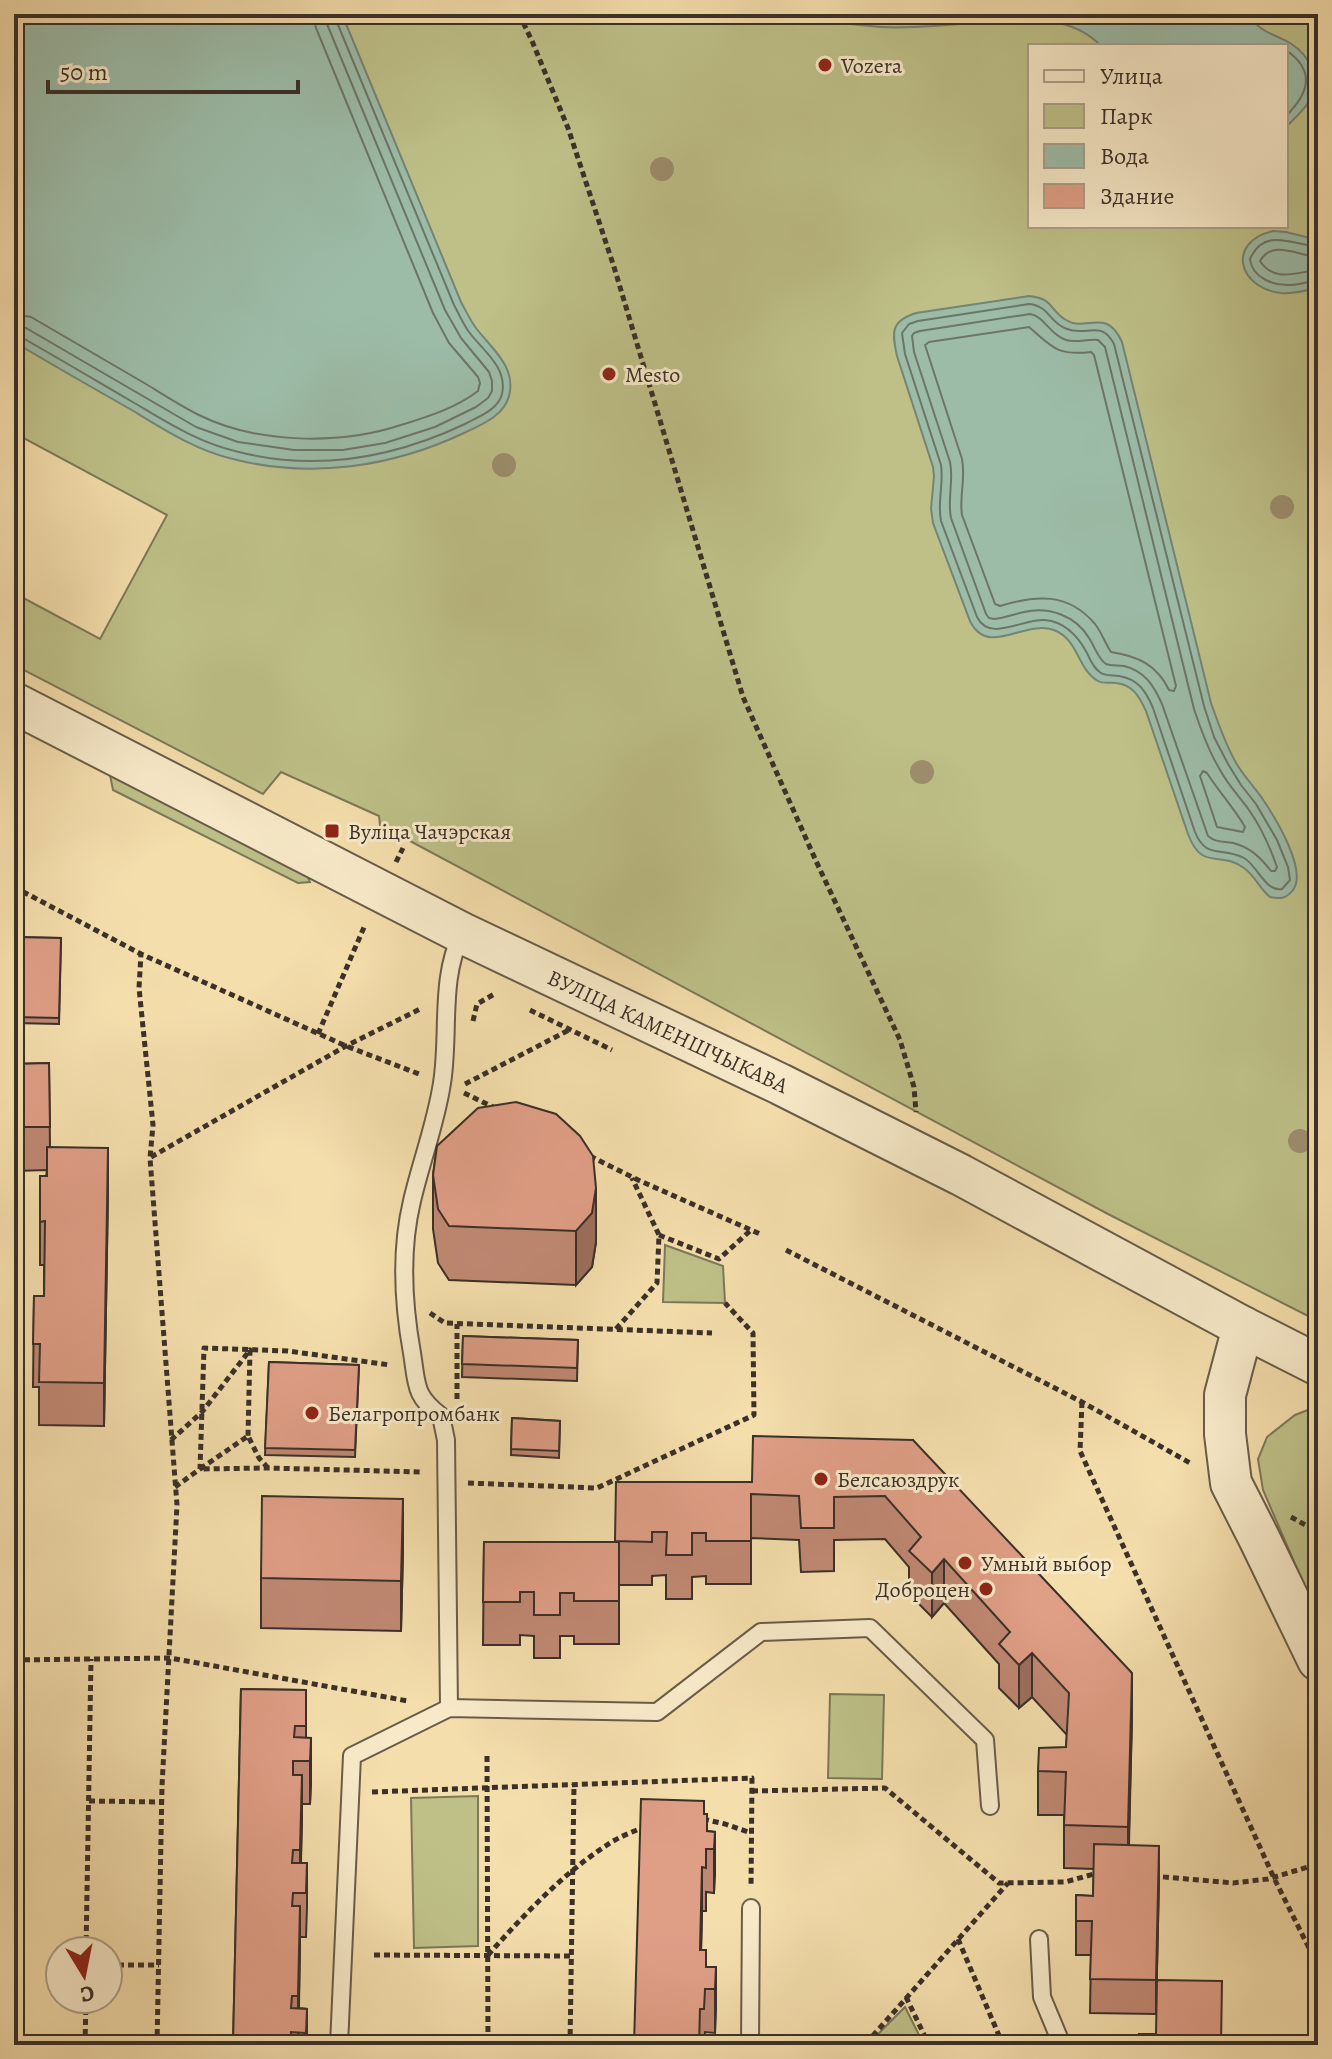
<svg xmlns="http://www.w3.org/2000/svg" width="1332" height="2059" font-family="Alegreya,serif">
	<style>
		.green { fill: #bec088; stroke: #7c7858; stroke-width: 2; fill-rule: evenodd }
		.water { fill: #9cbca8; stroke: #758475; stroke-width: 2 }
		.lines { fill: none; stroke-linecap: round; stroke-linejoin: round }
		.shore { stroke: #6c7668; stroke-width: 2 }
		.service-casing { stroke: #695c4a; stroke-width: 20 }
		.tertiary-casing { stroke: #695c4a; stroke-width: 44 }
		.path { stroke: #3b3029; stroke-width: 5; stroke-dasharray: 6 4; stroke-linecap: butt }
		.service { stroke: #f8eac9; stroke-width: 16 }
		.tertiary { stroke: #f8eac9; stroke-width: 40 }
		.tree { fill: #9d8e6e }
		.wall { fill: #c08873; stroke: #3b3029; stroke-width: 2 }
		.shaded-wall { fill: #9c6f5e; stroke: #3b3029; stroke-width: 2 }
		.building { fill: #df9e86; stroke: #3b3029; stroke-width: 2 }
		.poi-dot { fill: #8f2418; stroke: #f8eac9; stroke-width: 3 }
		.labels { text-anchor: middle; stroke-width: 6; stroke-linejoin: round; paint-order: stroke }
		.poi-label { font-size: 22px; fill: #3b3029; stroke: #f8eac9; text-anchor: start }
		.street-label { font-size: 22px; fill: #3b3029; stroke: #f8eac9 }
	</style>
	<rect width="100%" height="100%" fill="#f4deac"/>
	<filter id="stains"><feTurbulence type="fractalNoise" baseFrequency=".0025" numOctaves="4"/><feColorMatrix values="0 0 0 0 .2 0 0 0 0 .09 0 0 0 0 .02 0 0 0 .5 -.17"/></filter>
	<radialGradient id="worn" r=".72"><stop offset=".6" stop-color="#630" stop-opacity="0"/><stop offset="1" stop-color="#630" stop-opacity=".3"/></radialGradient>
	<g class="green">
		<path d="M14 14H1318V1321L1108 1214 380 825 379 816 281 772 263 794 14 665V593L100 639 167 515 14 433ZM1030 46H1286V226H1030Z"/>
		<path d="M110 775 307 875 310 882 298 883 113 790Z"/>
		<path d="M665 1245 723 1266 725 1303 663 1302Z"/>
		<path d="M1318 1406V1617L1263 1490 1258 1459 1267 1437 1295 1415Z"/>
		<path d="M830 1694 884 1695 882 1779 828 1778Z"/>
		<path d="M478 1796V1946L414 1948 411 1798Z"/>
		<path d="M905 2007 924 2045H873V2039Z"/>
	</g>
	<g class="water">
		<path d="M14 14H342L461 302C466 311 470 320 476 328 491 348 517 367 509 396 504 416 481 425 464 433 392 467 311 479 233 459 195 450 163 429 130 409 91 387 53 365 14 342Z"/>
		<path d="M764 14H1250C1257 32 1275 34 1290 43 1311 56 1322 80 1308 103 1302 112 1293 120 1286 127V46H1101C1068 11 1015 20 973 23 942 25 911 29 880 27 841 24 803 19 764 14Z"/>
		<path d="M1273 231 1286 232 1318 240V287C1306 291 1294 294 1281 293 1238 288 1226 242 1273 231Z"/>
		<path d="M1029 296C1055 299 1048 309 1066 320 1086 333 1106 306 1122 342L1211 703C1218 723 1225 743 1235 761 1243 776 1255 787 1264 801 1276 819 1309 873 1292 891 1286 899 1279 899 1270 897 1260 889 1255 876 1244 868 1220 850 1202 872 1188 834L1146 711C1139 696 1133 685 1116 683 1110 682 1103 684 1098 681 1077 669 1079 640 1054 630 1025 619 988 658 970 621L933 523 931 509 934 476 933 467 897 356C892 333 890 321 916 313Z"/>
	</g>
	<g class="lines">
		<g class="shore">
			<path d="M835 14 882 19 927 18 989 14"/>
			<path d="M1286 50C1316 71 1309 93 1286 116"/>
			<path d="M1318 247C1292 244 1264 227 1250 259 1252 278 1274 286 1291 285 1301 285 1309 281 1318 280"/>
			<path d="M1318 257C1299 256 1272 239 1260 261 1274 283 1297 272 1318 270"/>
			<path d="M1029 304C1050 306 1049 323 1067 329 1086 337 1101 319 1114 344L1204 706 1214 737 1228 764 1241 785 1256 804 1277 840 1288 867 1290 880 1282 889C1265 892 1258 866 1244 858 1222 846 1206 860 1195 832L1153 708C1146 691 1138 679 1119 676 1113 675 1106 676 1101 673 1094 669 1090 660 1087 653 1078 636 1065 622 1045 620 1023 618 990 643 977 617L941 521C937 500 944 485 941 465L905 354 902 333 909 324 918 321Z"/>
			<path d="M14 314 31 317C69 339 108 362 146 384 164 395 181 406 199 415 257 444 340 445 401 425 427 417 456 408 478 391L480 383 478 377 449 343 433 313 316 28 313 14"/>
			<path d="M1030 314C1044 316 1050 335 1066 340 1076 343 1087 339 1098 340L1105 347 1194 709C1201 730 1208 750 1219 768 1227 784 1239 796 1249 810 1261 827 1270 847 1277 867L1275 871H1271C1261 858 1250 847 1233 843 1224 841 1216 843 1208 836L1162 704C1154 686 1145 671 1124 666 1119 665 1111 666 1106 664 1098 659 1094 645 1089 638 1076 616 1049 606 1024 612 1014 614 1005 618 994 619L989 618 986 614 951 518C947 499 954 481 950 462L914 352 912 336 914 333 920 331Z"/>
			<path d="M14 326 26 328 196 427 238 442 294 450H343L385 443 435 427 476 407 488 398 492 391V381L489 372 461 338 445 310 327 24 325 14"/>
			<path d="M1029 327C1052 347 1057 356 1091 352L1094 355 1176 686 1174 691 1169 690C1157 665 1138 656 1111 652 1105 643 1102 633 1095 624 1068 592 1036 595 1000 606L995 604 962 515C959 496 966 479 962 459L925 345 929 342Z"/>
			<path d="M14 336 21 337C58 358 95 380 131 401 165 421 197 442 235 451 314 472 393 458 465 424 478 417 498 410 502 394 508 367 482 350 469 332 463 324 459 314 454 305L336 20 335 14"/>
			<path d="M1203 771 1207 773C1219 792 1234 808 1245 827L1243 832 1217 827 1200 776Z"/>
		</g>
		<g class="service-casing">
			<g id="service">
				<path d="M14 1531H15"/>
				<path d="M449 1708 446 1440 441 1416C414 1396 417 1384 412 1353 403 1303 400 1251 412 1201 421 1162 436 1123 442 1083 450 1033 439 980 462 933"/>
				<path d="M1039 1939 1042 1997 1062 2045"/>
				<path d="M339 2045 352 1756 449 1708 657 1712 761 1632 870 1628 985 1740 990 1806"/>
				<path d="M750 2045 751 1908"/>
			</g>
		</g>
		<g class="tertiary-casing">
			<g id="tertiary">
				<path d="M14 703 462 933 780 1084 961 1175 1243 1327 1318 1365"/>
				<path d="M1243 1327 1225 1395V1434L1231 1483 1259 1538 1318 1660"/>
			</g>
		</g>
		<g class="path">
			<path d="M519 14 532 41 568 128 614 267 743 697 816 861 900 1040 914 1087 916 1112"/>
			<path d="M396 862 403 848"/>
			<path d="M14 887 141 954"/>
			<path d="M530 1010 612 1050"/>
			<path d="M473 1021 477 1004 496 993"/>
			<path d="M318 1034 365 925"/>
			<path d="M465 1084 569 1030"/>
			<path d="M464 1093 495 1108"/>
			<path d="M590 1156 638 1180 760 1234"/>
			<path d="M151 1157 346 1046 422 1008"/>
			<path d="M659 1235 719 1259 751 1230"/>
			<path d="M786 1250 1082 1402 1190 1463"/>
			<path d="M430 1313 445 1323 712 1333"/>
			<path d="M616 1329 657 1283 659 1235 632 1178"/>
			<path d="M457 1399V1324"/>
			<path d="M1082 1402 1080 1451 1274 1878 1318 1966"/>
			<path d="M171 1440 202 1412 250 1350 248 1436"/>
			<path d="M268 1468 259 1458 248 1436 200 1469 268 1468 423 1472"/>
			<path d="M468 1483 597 1488 754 1415 753 1333 725 1303"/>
			<path d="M175 1487 200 1469 204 1348 288 1351 390 1365"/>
			<path d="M1291 1517 1318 1532"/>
			<path d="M14 1660 170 1658 408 1701"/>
			<path d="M487 1756 488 2045"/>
			<path d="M752 1791 885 1788 999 1883 1065 1882 1094 1874"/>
			<path d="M372 1792 752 1778 751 1887"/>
			<path d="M89 1801 162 1802"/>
			<path d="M703 1819 725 1824 751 1833"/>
			<path d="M1153 1876 1233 1883 1268 1879 1318 1864"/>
			<path d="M958 1939 1003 2045"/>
			<path d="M86 1951 91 1659"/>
			<path d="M374 1955 571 1956"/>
			<path d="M488 1955C524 1915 561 1875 607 1845 618 1837 633 1832 646 1826"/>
			<path d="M108 1965H159"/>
			<path d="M906 1997 929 2045"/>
			<path d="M85 2045 86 1999"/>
			<path d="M157 2045 162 1786 177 1505 150 1158 153 1125 139 988 141 954 346 1046 419 1074"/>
			<path d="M570 2045 574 1784"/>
			<path d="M870 2045V2039L1008 1883"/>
		</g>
		<use href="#service" class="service"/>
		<use href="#tertiary" class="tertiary"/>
	</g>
	<g class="tree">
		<circle cx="662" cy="169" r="12"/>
		<circle cx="504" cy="465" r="12"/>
		<circle cx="1282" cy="507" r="12"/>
		<circle cx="922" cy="772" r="12"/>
		<circle cx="1300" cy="1141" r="12"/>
	</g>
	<g class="wall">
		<path d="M14 937 61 938 59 1024 14 1023Z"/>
		<path d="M49 1063 50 1147 108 1192 104 1426 39 1425V1387H33L34 1296H44V1265H40V1222L47 1170 14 1171V1064Z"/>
		<path d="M437 1146 596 1242 592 1267 576 1285 449 1280 438 1263 433 1229V1175Z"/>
		<path d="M463 1336 578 1340 577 1381 462 1377Z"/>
		<path d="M269 1362 359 1365 355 1457 265 1455Z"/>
		<path d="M512 1418 560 1421 559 1458 511 1455Z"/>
		<path d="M913 1440 1132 1716 1129 1845 1159 1879 1156 2014 1090 2013 1091 1955H1076V1895L1093 1896 1094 1869 1064 1868V1815H1038V1771L1066 1747 1067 1735 1032 1697 1019 1708 999 1688V1664L944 1603 932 1617 909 1594V1567L885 1539 834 1540V1571L801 1572 799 1540 751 1538V1584H706V1576L692 1577V1599H666V1575L652 1576V1585H619V1644H574V1636H560V1658H534V1636L520 1635V1645H483L484 1542H615L752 1482Z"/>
		<path d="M403 1550 401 1631 261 1628V1578Z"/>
		<path d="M241 1689 306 1690V1738H311V1781L310 1804H302L301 1863H307V1907L306 1937H300L299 2008 307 2009V2045H233Z"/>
		<path d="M704 1814 707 1831 715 1832 714 1893 706 1892V1911H702L701 1950 706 1967H716L715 2033 705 2032 704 2045H634Z"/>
	</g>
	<g class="shaded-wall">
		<path d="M108 1148V1192L104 1426V1383Z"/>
		<path d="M596 1188V1242L592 1267 576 1285V1231Z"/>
		<path d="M403 1499V1550L401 1631V1581Z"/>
		<path d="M944 1559V1603L932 1617V1573Z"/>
		<path d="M1032 1653V1697L1019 1708V1665Z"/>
		<path d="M1132 1673V1716L1128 1870V1827Z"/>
		<path d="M311 1738V1781L310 1804V1761Z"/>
		<path d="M302 1775V1818L300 1893V1850Z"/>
		<path d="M715 1832V1875L714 1893V1849Z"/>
		<path d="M1159 1846V1879L1156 2014V1980Z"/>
		<path d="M702 1867V1911L700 1994V1950Z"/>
		<path d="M300 1906V1950L298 2039V1996Z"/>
		<path d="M716 1967V2010L715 2033V1989Z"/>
	</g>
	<g class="building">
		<path d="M14 937 61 938 59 1018 14 1017Z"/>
		<path d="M49 1063 50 1127H14V1064Z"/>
		<path d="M516 1102 556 1114 580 1136 593 1156 596 1188 592 1213 576 1231 449 1226 438 1209 433 1175 437 1146 478 1108Z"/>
		<path d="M47 1147 108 1148 104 1383 39 1382 40 1344H33L34 1296H44L45 1221 40 1222V1176H47Z"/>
		<path d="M463 1336 578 1340 577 1368 462 1364Z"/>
		<path d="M269 1362 359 1365 355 1450 265 1448Z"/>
		<path d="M512 1418 560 1421 559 1451 511 1449Z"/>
		<path d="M753 1436 913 1440 1132 1673 1128 1827 1064 1825 1066 1772 1038 1771 1039 1748 1066 1747 1069 1693 1032 1653 1019 1665 999 1644 1010 1632 944 1559 932 1573 909 1551 921 1537 885 1496 834 1497V1528H801L799 1496 751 1494V1541H706V1533H692V1555H666L667 1532H652V1542L615 1541 616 1482H752Z"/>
		<path d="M262 1496 403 1499 401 1581 261 1578Z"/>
		<path d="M484 1542H619V1601H574V1593H560V1615H534V1592H520V1602H483Z"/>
		<path d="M241 1689 306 1690V1726H295L294 1737 311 1738 310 1761H293V1775H302L300 1850H293L292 1863H307L306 1893H293L292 1906H300L298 1996H292L291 2008 307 2009 306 2033 291 2032V2042H296V2045H233Z"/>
		<path d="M641 1799 704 1801V1814H707V1831L715 1832 714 1849H706V1868L702 1867 700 1950H706V1967H716L715 1989H705L704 2009H700L699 2045H634Z"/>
		<path d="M1094 1844 1159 1846 1156 1980 1090 1979 1092 1921H1076V1895L1093 1896Z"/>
		<path d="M1157 1980 1222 1981 1221 2045H1139V2034H1156Z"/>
	</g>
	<g class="poi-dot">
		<circle cx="825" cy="65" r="8"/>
		<circle cx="609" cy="374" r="8"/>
		<rect x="324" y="823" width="16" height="16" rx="4"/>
		<circle cx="312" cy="1413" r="8"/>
		<circle cx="821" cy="1479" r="8"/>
		<circle cx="965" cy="1563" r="8"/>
		<circle cx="986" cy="1589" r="8"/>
	</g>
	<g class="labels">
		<g class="poi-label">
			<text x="841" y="73">Vozera</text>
			<text x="625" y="382">Mesto</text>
			<text x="348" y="839">Вуліца Чачэрская</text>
			<text x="328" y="1421">Белагропромбанк</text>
			<text x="837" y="1487">Белсаюздрук</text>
			<text x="981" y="1571">Умный выбор</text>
			<text x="970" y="1597" text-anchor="end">Доброцен</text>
		</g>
		<g class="street-label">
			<text transform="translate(668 1031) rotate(25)" y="8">ВУЛІЦА КАМЕНШЧЫКАВА</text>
		</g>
	</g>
	<rect width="1332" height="2059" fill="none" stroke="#f4deac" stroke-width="48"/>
	<rect x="16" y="16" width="1300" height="2027" fill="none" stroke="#3b3029" stroke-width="4"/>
	<rect x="24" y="24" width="1284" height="2011" fill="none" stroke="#3b3029" stroke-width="2"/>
	<rect x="1028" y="44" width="260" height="184" fill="#f8eac9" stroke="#aca089" stroke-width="2"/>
	<rect x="1044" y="70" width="40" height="12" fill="#f8eac9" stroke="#aca089" stroke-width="2"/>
	<text x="1100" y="84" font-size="24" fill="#3b3029">Улица</text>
	<rect x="1044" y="104" width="40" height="24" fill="#bec088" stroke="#aca089" stroke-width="2"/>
	<text x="1100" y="124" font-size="24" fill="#3b3029">Парк</text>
	<rect x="1044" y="144" width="40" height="24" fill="#9cbca8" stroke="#aca089" stroke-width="2"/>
	<text x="1100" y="164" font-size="24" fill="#3b3029">Вода</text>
	<rect x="1044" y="184" width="40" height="24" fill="#df9e86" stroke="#aca089" stroke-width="2"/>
	<text x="1100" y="204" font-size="24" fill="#3b3029">Здание</text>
	<g transform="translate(84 1975) rotate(170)"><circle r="38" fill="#f8eac9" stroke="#aca089" stroke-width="2"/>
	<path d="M0-6L14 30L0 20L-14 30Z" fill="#8f2418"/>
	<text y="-12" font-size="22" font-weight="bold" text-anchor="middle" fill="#3b3029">С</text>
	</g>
	<path d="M48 80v12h250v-12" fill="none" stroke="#3b3029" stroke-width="4"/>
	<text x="60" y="80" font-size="24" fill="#3b3029" stroke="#f8eac9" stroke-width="6" paint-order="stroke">50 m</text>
	<rect width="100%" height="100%" filter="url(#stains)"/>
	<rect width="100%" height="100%" fill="url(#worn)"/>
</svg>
